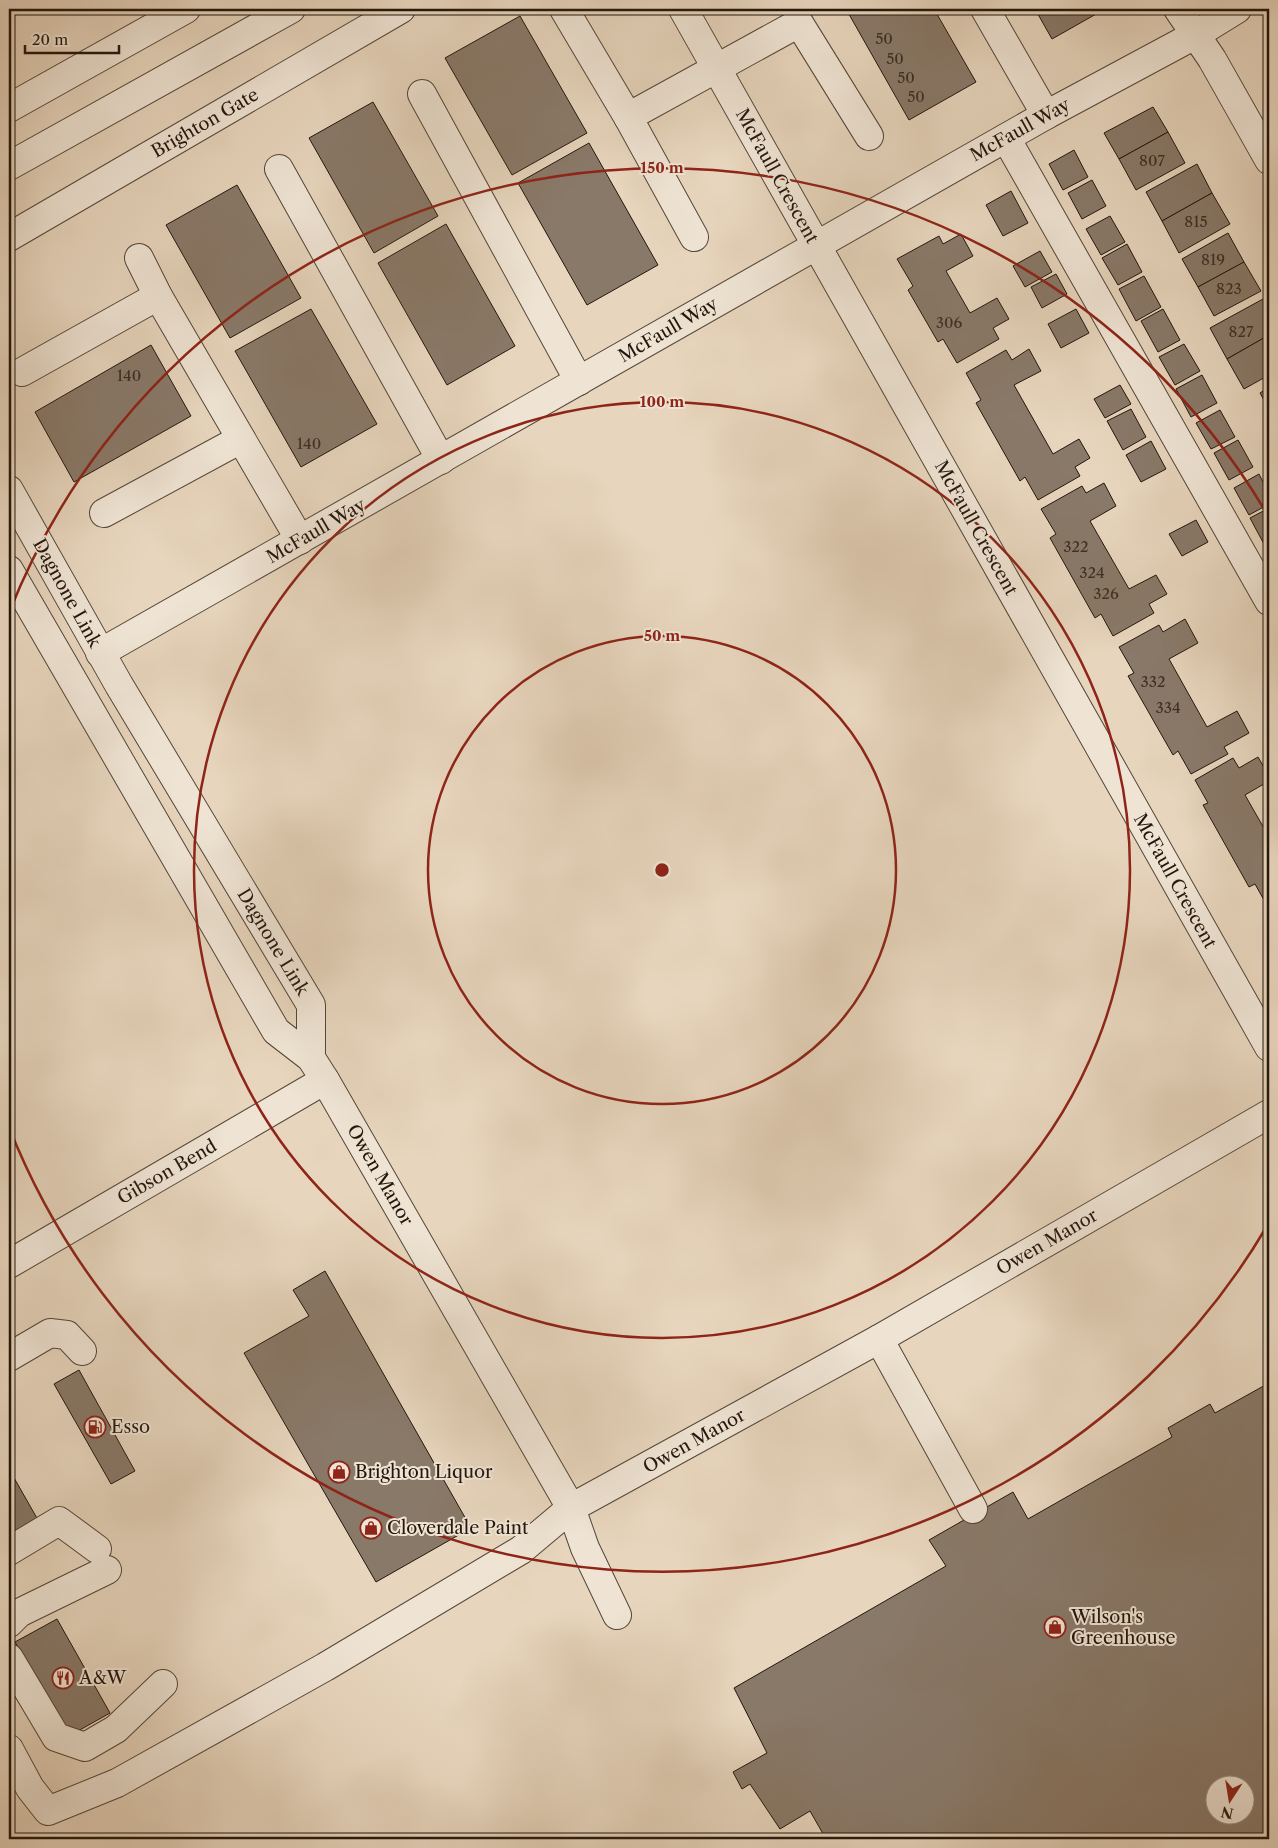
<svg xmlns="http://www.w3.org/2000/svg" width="1278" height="1848" font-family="'Libre Caslon Text',serif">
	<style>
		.building { fill: #897969; stroke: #23160d; fill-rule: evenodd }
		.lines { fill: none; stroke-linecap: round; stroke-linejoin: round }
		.minor-casing { stroke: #544639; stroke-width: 30 }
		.minor { stroke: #efe4d4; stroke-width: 28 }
		.ring { fill: none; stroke: #8f2418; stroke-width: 2.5 }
		.labels { text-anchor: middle; stroke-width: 4; stroke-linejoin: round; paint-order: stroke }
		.number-label { font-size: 15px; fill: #3c2f24 }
		.street-label { font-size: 18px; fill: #23160d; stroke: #efe4d4 }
		.poi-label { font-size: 18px; fill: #23160d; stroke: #efe4d4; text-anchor: start }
		.centre { fill: #8f2418; stroke: #efe4d4; stroke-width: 2.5 }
		.ring-label { font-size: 15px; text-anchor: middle; font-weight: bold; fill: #8f2418; stroke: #efe4d4; stroke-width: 4; stroke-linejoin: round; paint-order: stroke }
	</style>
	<rect width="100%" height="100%" fill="#e7d5bd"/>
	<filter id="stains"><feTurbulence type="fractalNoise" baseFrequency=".004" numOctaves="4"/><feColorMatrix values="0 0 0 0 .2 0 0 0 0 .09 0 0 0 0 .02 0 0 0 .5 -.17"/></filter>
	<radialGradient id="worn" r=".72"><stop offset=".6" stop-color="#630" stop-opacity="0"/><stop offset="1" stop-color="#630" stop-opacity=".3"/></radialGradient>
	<g class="building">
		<path d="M846 9H934L976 82 909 120Z"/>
		<path d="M1035 9H1105L1052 39Z"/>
		<path d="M520 16 587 133 512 175 445 58Z"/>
		<path d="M373 102 438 216 374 253 309 138Z"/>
		<path d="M1153 107 1168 132 1119 159 1104 133Z"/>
		<path d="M1168 132 1185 163 1136 190 1119 159Z"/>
		<path d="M589 143 658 265 587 305 518 183Z"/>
		<path d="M1074 150 1088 177 1063 190 1049 164Z"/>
		<path d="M1197 164 1212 193 1162 221 1146 192Z"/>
		<path d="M1092 180 1106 206 1082 219 1068 193Z"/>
		<path d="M237 185 301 298 230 338 166 225Z"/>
		<path d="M1011 191 1028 223 1003 236 986 205Z"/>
		<path d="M1212 193 1230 224 1179 253 1162 221Z"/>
		<path d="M1110 216 1125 242 1101 255 1086 229Z"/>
		<path d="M446 224 515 346 447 385 378 263Z"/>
		<path d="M1228 233 1244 262 1198 287 1182 259Z"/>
		<path d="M961 234 973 256 946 271 970 313 997 298 1009 319 993 328 999 339 957 363 943 339 938 342 908 290 913 286 897 259 939 236 943 244Z"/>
		<path d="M1127 244 1142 272 1118 285 1102 258Z"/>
		<path d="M1040 251 1052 272 1025 287 1013 266Z"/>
		<path d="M1244 262 1261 291 1214 316 1198 287Z"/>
		<path d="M1056 274 1067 294 1042 308 1031 287Z"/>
		<path d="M1144 276 1161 307 1136 321 1119 289Z"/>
		<path d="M1263 299 1269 310V335L1227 359 1210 328Z"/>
		<path d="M311 309 377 424 301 467 235 351Z"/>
		<path d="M1076 309 1089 333 1061 348 1048 324Z"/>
		<path d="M1163 309 1180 340 1158 352 1141 321Z"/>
		<path d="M1269 335V375L1244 389 1227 359Z"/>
		<path d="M1184 344 1200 371 1175 385 1159 357Z"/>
		<path d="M151 345 191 416 74 482 35 412Z"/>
		<path d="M1029 349 1041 371 1014 385 1053 454 1079 439 1090 458 1075 467 1080 476 1038 500 1025 477 1020 481 976 403 981 400 966 373 1006 350 1012 360Z"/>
		<path d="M1202 375 1217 403 1191 417 1176 389Z"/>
		<path d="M1120 385 1131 404 1105 418 1094 399Z"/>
		<path d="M1269 387V409L1260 393Z"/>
		<path d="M1131 409 1146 437 1123 450 1107 421Z"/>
		<path d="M1220 410 1235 437 1211 449 1196 423Z"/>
		<path d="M1238 440 1253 467 1229 480 1214 453Z"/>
		<path d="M1151 441 1166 469 1141 482 1126 455Z"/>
		<path d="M1259 474 1269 494V504L1249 515 1234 488Z"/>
		<path d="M1104 483 1116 506 1090 521 1129 589 1156 575 1167 594 1149 604 1154 613 1113 636 1101 614 1095 618 1050 538 1056 534 1041 509 1082 486 1086 493Z"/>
		<path d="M1269 508V544L1265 546 1250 518Z"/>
		<path d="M1196 520 1208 542 1182 556 1169 534Z"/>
		<path d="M1185 619 1198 643 1169 659 1207 727 1237 711 1249 733 1224 747 1228 754 1191 774 1178 751 1173 755 1128 676 1134 673 1119 647 1159 625 1163 632Z"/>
		<path d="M1258 757 1269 776V781L1245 795 1269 837V909L1255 884 1249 887 1203 805 1208 803 1195 780 1233 758 1239 768Z"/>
		<path d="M325 1271 471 1528 376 1582 244 1353 309 1316 293 1290Z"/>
		<path d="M79 1370 135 1471 111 1484 54 1384Z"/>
		<path d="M1269 1383V1839H826L810 1811 780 1829 750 1784 742 1789 733 1772 767 1753 734 1688 946 1566 929 1540 1013 1492 1028 1519 1172 1437 1168 1428 1210 1404 1215 1413ZM1216 1786H1246V1816H1216Z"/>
		<path d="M9 1469 38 1520 9 1536Z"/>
		<path d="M57 1619 110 1713 69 1736 15 1642Z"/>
	</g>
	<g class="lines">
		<g class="minor-casing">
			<g id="minor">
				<path d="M564 9 628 117 799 23 869 136"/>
				<path d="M683 9 1269 1047"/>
				<path d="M985 9 1046 115"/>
				<path d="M1178 9 1212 59 1269 160"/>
				<path d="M422 94 579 381"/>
				<path d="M9 108 186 9"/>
				<path d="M628 117 694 237"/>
				<path d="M1006 138 1269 601"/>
				<path d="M9 166 291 9"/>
				<path d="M279 169 441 460"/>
				<path d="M9 237 401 9"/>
				<path d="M139 258 158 296 300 540"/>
				<path d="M22 372 158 296"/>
				<path d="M9 490 119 685 311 1005V1058"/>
				<path d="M104 513 241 439"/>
				<path d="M9 570 276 1031 311 1058 325 1080 571 1508 879 1339 1269 1114"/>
				<path d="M100 653 1046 115 1195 35 1237 9"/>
				<path d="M9 1264 325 1080"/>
				<path d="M879 1339 973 1509"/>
				<path d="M9 1357 50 1333 67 1335 82 1351"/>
				<path d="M9 1551 59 1521 97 1549"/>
				<path d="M9 1623 19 1613 107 1570"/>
				<path d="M9 1658 56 1737 85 1747 116 1729 163 1684"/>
				<path d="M9 1749 30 1788 48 1811 117 1783 325 1667 521 1550 571 1508 585 1548 617 1615"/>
			</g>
		</g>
		<use href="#minor" class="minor"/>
	</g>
	<g class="ring">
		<circle cx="662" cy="870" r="234"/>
		<circle cx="662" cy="870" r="468"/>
		<path d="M1267 1226A702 702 0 0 1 9 1127M9 613A702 702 0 0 1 1267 514"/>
	</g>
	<defs>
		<g id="fuel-ring" transform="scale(1.125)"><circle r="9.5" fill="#efe4d4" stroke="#8f2418" stroke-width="1.5"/><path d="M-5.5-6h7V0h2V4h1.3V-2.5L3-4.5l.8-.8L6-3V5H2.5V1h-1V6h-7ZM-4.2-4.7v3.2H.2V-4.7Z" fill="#8f2418"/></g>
		<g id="shop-ring" transform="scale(1.125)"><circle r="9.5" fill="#efe4d4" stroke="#8f2418" stroke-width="1.5"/><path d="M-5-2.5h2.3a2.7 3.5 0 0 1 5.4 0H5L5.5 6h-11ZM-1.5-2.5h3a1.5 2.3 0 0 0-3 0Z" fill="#8f2418"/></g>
		<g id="restaurant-ring" transform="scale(1.125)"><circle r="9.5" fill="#efe4d4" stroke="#8f2418" stroke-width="1.5"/><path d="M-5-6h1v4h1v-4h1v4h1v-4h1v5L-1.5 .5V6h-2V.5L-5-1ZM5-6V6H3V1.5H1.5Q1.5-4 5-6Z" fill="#8f2418"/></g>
	</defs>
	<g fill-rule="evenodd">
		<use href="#fuel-ring" x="95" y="1427"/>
		<use href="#shop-ring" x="339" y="1472"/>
		<use href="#shop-ring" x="371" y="1528"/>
		<use href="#shop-ring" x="1055" y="1627"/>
		<use href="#restaurant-ring" x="63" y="1678"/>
	</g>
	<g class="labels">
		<g class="number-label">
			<text x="884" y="44">50</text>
			<text x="895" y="64">50</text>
			<text x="906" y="83">50</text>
			<text x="916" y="102">50</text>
			<text x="1152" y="166">807</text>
			<text x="1196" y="227">815</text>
			<text x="1213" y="265">819</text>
			<text x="1229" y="294">823</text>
			<text x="949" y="328">306</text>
			<text x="1241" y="337">827</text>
			<text x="129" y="381">140</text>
			<text x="309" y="449">140</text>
			<text x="1076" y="552">322</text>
			<text x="1092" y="578">324</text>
			<text x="1106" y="599">326</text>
			<text x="1153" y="687">332</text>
			<text x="1168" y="713">334</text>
		</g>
		<g class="street-label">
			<text transform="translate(205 123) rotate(-30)" y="6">Brighton Gate</text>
			<text transform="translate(1020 130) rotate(-29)" y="6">McFaull Way</text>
			<text transform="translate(777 176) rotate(61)" y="6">McFaull Crescent</text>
			<text transform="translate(668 330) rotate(-30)" y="6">McFaull Way</text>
			<text transform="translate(976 528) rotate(61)" y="6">McFaull Crescent</text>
			<text transform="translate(316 531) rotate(-30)" y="6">McFaull Way</text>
			<text transform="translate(67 593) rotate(61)" y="6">Dagnone Link</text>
			<text transform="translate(1175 881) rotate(61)" y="6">McFaull Crescent</text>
			<text transform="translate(273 942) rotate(59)" y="6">Dagnone Link</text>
			<text transform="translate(167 1172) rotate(-30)" y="6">Gibson Bend</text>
			<text transform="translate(380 1175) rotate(60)" y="6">Owen Manor</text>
			<text transform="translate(1047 1242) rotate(-30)" y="6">Owen Manor</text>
			<text transform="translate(694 1441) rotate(-29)" y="6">Owen Manor</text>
		</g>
		<g class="poi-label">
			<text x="111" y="1433">Esso</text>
			<text x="355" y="1478">Brighton Liquor</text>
			<text x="387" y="1534">Cloverdale Paint</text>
			<text x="1071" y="1623">Wilson's<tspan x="1071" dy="21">Greenhouse</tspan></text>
			<text x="79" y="1684">A&amp;W</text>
		</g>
	</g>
	<circle cx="662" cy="870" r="8" class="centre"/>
	<g class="ring-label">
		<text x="662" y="173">150 m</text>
		<text x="662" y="407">100 m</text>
		<text x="662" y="641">50 m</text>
	</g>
	<rect width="1278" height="1848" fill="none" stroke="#e7d5bd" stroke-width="30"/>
	<rect x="10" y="10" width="1258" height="1828" fill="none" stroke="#23160d" stroke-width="2.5"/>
	<rect x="15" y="15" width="1248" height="1818" fill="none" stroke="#23160d"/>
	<g transform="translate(1230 1800) rotate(192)"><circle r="24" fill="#efe4d4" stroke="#9d9284"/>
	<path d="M0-4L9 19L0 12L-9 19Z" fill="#8f2418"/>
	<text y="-8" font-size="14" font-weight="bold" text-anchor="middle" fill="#23160d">N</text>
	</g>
	<path d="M25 45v8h94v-8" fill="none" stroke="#23160d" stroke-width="2.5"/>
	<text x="32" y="45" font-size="15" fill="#23160d" stroke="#efe4d4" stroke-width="4" paint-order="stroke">20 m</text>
	<rect width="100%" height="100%" filter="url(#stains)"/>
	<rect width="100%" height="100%" fill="url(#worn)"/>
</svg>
